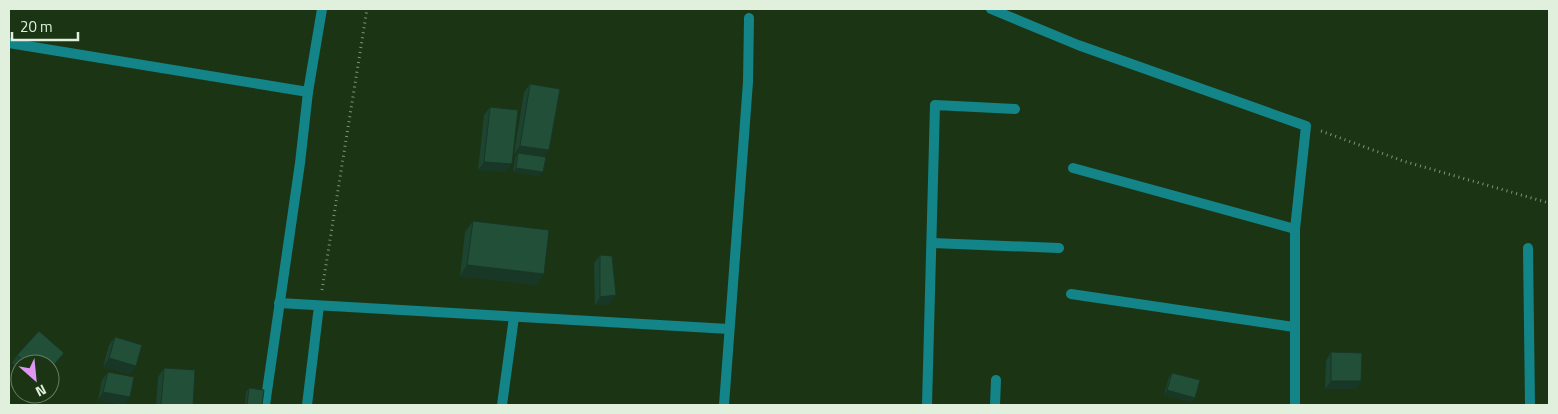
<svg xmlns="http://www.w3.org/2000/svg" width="1558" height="414" font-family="'Titillium Web',sans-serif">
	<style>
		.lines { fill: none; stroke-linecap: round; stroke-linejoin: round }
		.path { stroke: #7f9379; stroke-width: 3; stroke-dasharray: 1 4; stroke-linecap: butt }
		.lane { stroke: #138488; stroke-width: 10 }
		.street { stroke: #138488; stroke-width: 10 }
		.wall { fill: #1d4430 }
		.shaded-wall { fill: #183727 }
		.building { fill: #224f38; stroke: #183727 }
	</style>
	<rect width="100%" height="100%" fill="#1b3414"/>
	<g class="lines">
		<g class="path">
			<path d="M1321 131 1403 161 1549 203"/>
			<path d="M322 290 367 9"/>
		</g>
		<g class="lane">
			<path d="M932 243 1059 248"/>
			<path d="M279 303 729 329"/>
			<path d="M307 405 319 306"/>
			<path d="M502 405 514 317"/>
			<path d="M724 405 748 82 749 18"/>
			<path d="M927 405 935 105 1015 109"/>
			<path d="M995 405 996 380"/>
		</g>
		<g class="street">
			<path d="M991 9 1078 45 1306 126 1295 229V405"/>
			<path d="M9 43 308 92"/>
			<path d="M1073 168 1295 229"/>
			<path d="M1528 248 1530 405"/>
			<path d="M1071 294 1294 327"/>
			<path d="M265 405 300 163 308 92 322 9"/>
		</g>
	</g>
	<g class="wall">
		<path d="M530 84 545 157 540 176 513 172 515 158 517 154H514L524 92Z"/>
		<path d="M490 107 506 172 478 170 484 115Z"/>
		<path d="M473 221 544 274 536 285 460 276 465 232Z"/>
		<path d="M600 255 610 304 595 305 594 263Z"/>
		<path d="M115 337 136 366 130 374 103 367 109 345Z"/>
		<path d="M1331 352 1361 381 1356 389H1325L1326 361Z"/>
		<path d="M64 353 50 371V364H20V371L12 363 17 355Z"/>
		<path d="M164 368 193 405H156L158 377Z"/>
		<path d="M108 372 124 405 98 400 102 380Z"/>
		<path d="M1172 373 1192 402 1164 395 1169 377Z"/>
		<path d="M249 388 262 405H245L246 392Z"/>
	</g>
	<g class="shaded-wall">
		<path d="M520 146 549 150 544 158 514 154Z"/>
		<path d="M484 162 512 164 506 172 478 170Z"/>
		<path d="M516 168 543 172 540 176 513 172Z"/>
		<path d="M467 265 544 274 536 285 460 276Z"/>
		<path d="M616 295 610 304 595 305 600 297Z"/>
		<path d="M64 353 59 361 50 371V369Z"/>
		<path d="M109 358 136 366 130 374 103 367Z"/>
		<path d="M1331 381H1361L1356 389H1325Z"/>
		<path d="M1167 390 1195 398 1192 402 1164 395Z"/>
		<path d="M103 392 130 397 124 405 98 400Z"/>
	</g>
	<g class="building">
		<path d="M530 84 560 89 549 150 520 146Z"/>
		<path d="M490 107 518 110 512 164 484 162Z"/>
		<path d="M518 153 546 157 543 172 516 168Z"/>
		<path d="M473 221 549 230 544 274 467 265Z"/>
		<path d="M600 255 612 256 616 295 600 297Z"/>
		<path d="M39 331 64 353 50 369V364H27L17 355Z"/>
		<path d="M115 337 142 345 136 366 109 358Z"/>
		<path d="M1331 352 1362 353 1361 381H1331Z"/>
		<path d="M164 368 195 370 193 405H161Z"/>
		<path d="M108 372 134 377 130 397 103 392Z"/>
		<path d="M1172 373 1200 380 1195 398 1167 390Z"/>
		<path d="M249 388 264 390 262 405H247Z"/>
	</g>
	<rect width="1558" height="414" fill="none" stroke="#e0f0dc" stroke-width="20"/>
	<g transform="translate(35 379) rotate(153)"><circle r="24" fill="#1b3414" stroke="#6a7f64"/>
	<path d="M0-4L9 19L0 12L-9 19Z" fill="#df98f2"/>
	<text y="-8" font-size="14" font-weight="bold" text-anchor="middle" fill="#e0f0dc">N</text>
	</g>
	<path d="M12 32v8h66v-8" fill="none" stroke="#e0f0dc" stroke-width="2.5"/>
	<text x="20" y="32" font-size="15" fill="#e0f0dc" stroke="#1b3414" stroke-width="4" paint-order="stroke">20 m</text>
</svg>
